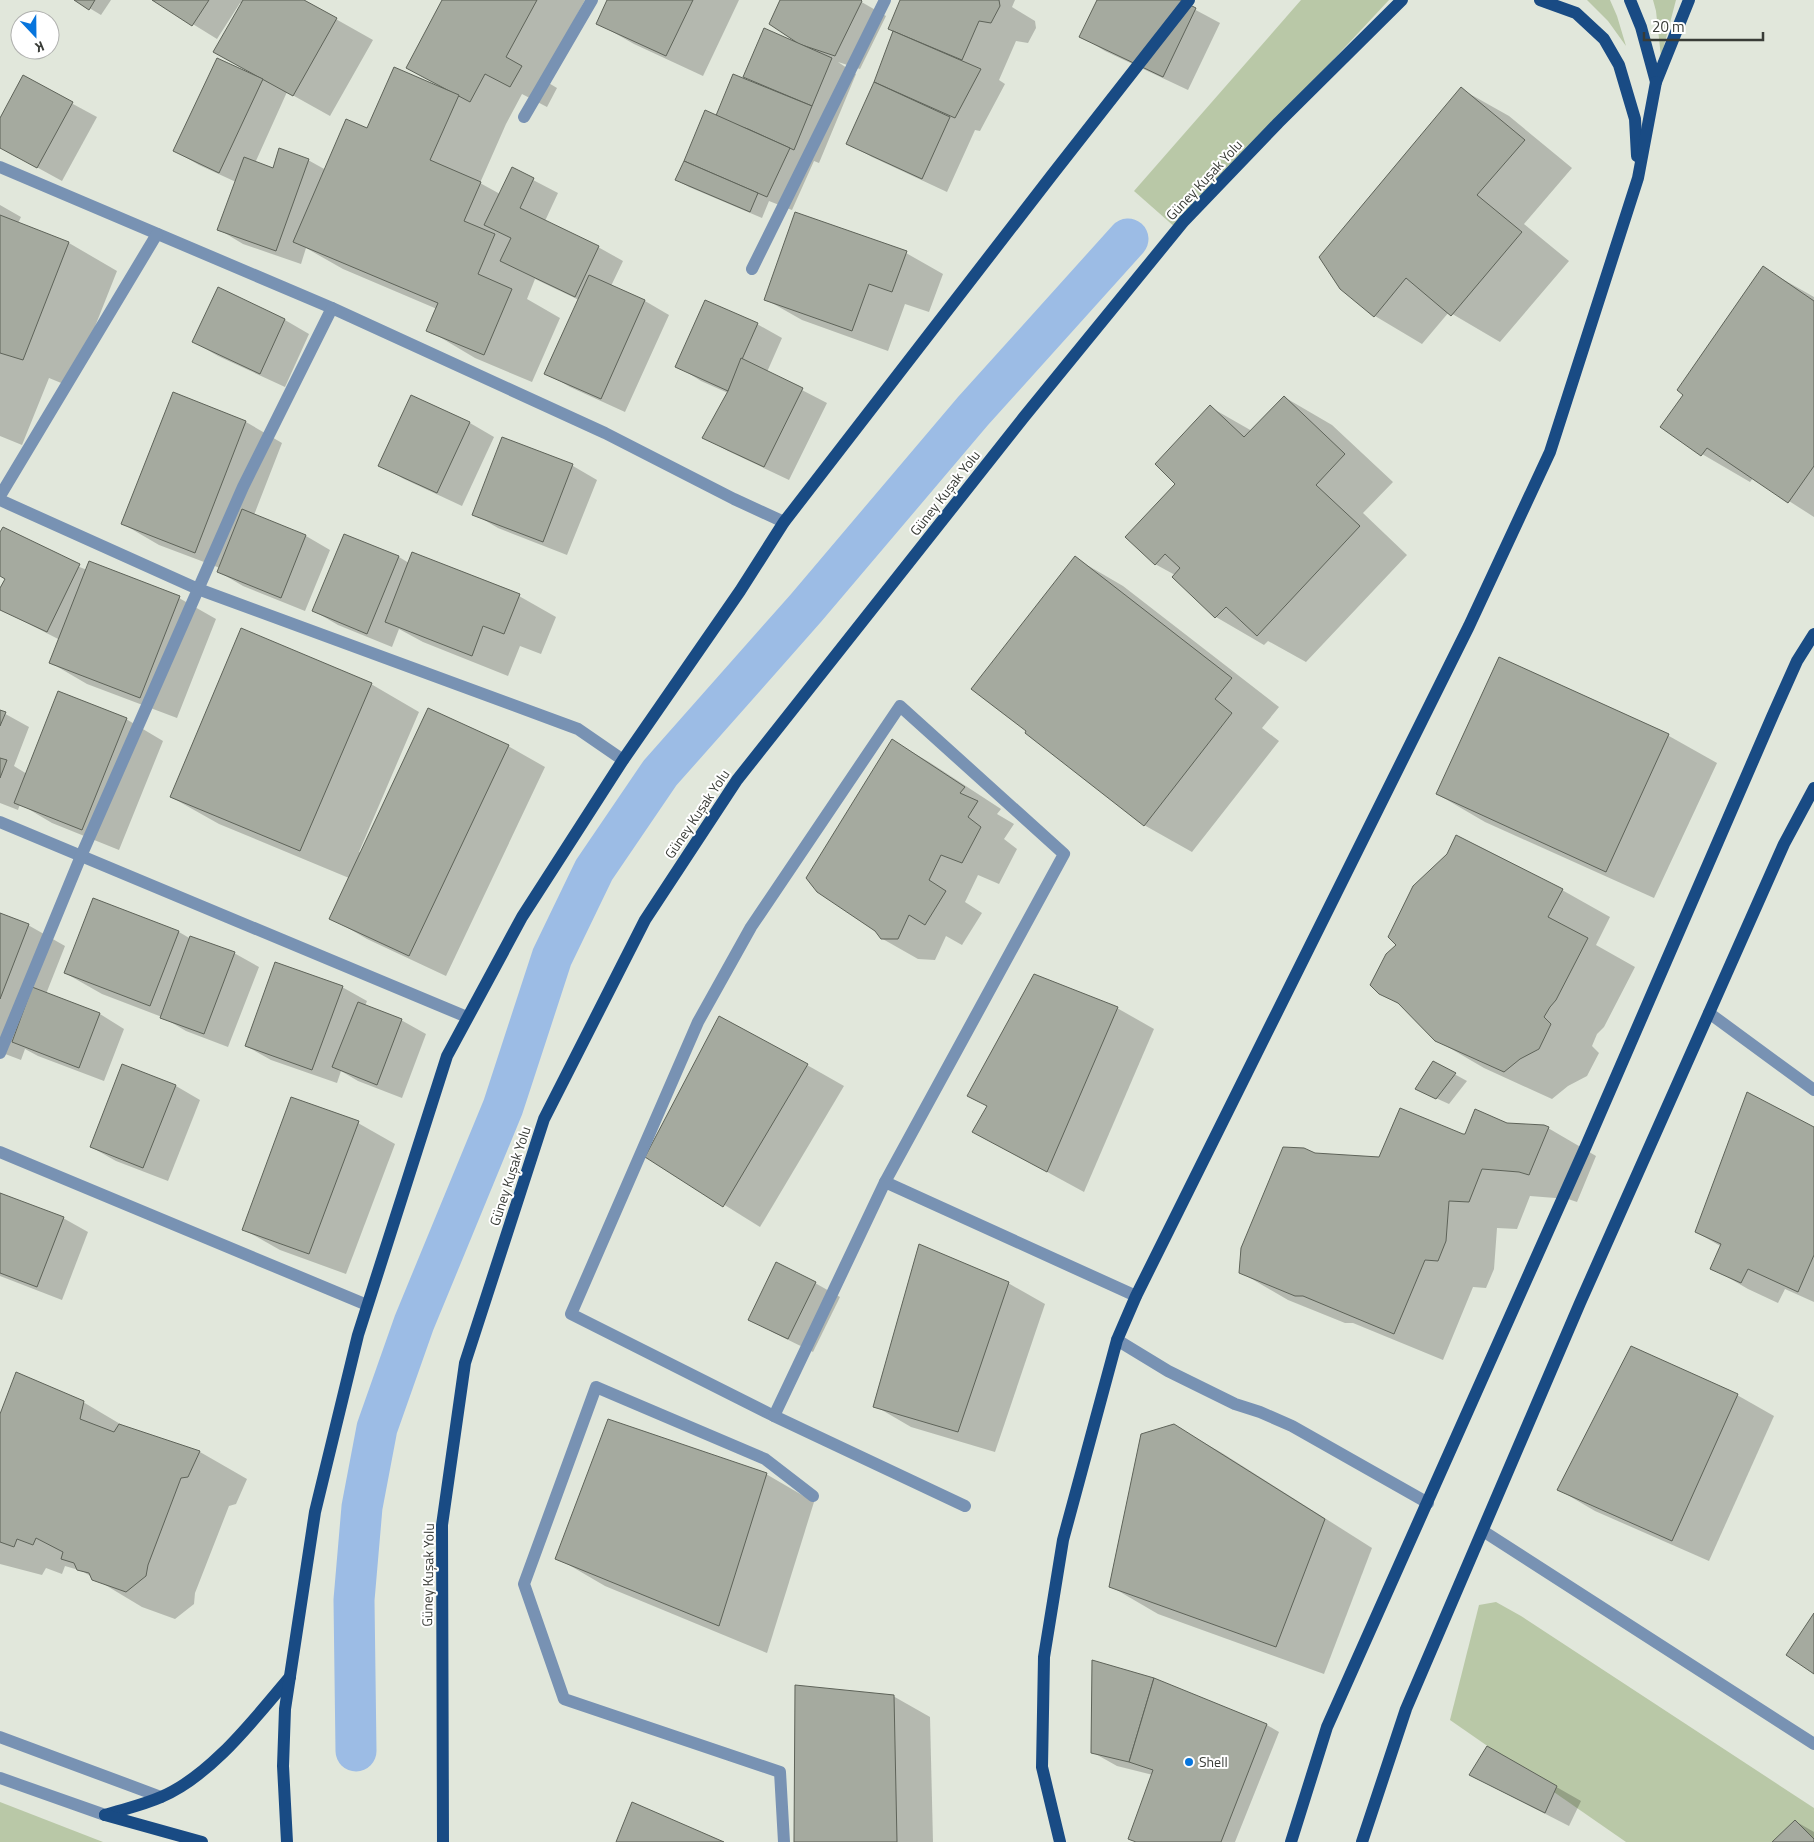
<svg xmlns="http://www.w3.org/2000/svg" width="1814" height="1842" font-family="'Titillium Web',sans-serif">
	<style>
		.green { fill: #b9c8a7 }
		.shadow { fill: #0003 }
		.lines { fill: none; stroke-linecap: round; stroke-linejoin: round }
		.canal { stroke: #9cbce5; stroke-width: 41 }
		.building { fill: #a5aa9f; stroke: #5e6359 }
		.minor { stroke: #7892b3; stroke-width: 12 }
		.major { stroke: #194b84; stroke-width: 12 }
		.poi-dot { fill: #0775dd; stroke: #fff; stroke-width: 2 }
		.labels { text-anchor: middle; stroke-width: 4; stroke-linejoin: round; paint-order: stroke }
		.street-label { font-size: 14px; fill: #393c37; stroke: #fff }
		.poi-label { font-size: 14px; fill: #393c37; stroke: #fff; text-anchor: start }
	</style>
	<rect width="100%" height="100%" fill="#e1e7db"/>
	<g class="green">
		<path d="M1301 0H1389L1176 228 1134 191Z"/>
		<path d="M1587 0H1610L1617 16 1626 46 1608 21Z"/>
		<path d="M1653 0H1676L1661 57 1656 11Z"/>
		<path d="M1496 1602 1521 1616 1814 1808V1842H1626L1450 1720 1479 1605Z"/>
		<path d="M0 1802 103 1842H0Z"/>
	</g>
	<g class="shadow">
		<path d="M76 0H111L101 15Z"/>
		<path d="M154 0H302L373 40 330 116 287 92 255 163 273 169 308 160 326 170 368 130 443 90 444 88 407 67 444 0H585L542 79 557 88 547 107 522 94 506 124 480 183 500 194 512 169 558 193 545 221 598 247 623 261 611 286 645 301 669 315 625 412 570 387 546 373 579 300 535 279 527 299 560 318 532 382 475 358 428 330 437 309 343 269 306 248 301 264 243 244 218 229 236 182 199 165 175 151 258 76 242 4 240 3 217 39Z"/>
		<path d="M608 0H739L703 76 634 44 597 23Z"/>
		<path d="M781 0H858L886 16 860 69 838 62 856 74 819 163 814 161 792 210 769 201 762 218 689 187 677 180 717 116 754 84 755 83 744 76 801 45Z"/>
		<path d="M902 0H1015L1012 7 1035 21 1036 28 1028 43 1016 41 999 80 1005 84 980 131 975 130 947 192 872 157 847 143 875 83 894 31Z"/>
		<path d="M1098 0H1177L1220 23 1188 90 1105 51 1081 36Z"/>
		<path d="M23 77 97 117 62 181 0 147V121Z"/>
		<path d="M1461 89 1509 116 1572 168 1524 224 1569 261 1500 342 1449 312 1422 344 1375 316Z"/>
		<path d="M0 205 21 217 18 223 69 243 117 271 71 387 49 378 22 445 0 436Z"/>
		<path d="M906 253 943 274 929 312 905 304 888 351 802 320 765 299Z"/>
		<path d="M1763 268 1814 297V517L1753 478 1750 482 1702 454 1685 394Z"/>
		<path d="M218 289 285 320 309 334 285 387 218 356 194 342Z"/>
		<path d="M757 324 782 338 767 372 827 403 789 480 728 451 703 437 728 393 701 381 677 366Z"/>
		<path d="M411 396 470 423 494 437 462 506 404 479 379 465Z"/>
		<path d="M1284 397 1332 425 1393 482 1363 513 1407 555 1306 662 1268 641 1264 645 1216 617 1173 577 1175 575 1155 564 1177 484 1210 407 1252 431Z"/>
		<path d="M246 422 282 443 254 515 306 536 330 550 305 611 243 586 219 572 220 568 159 545 123 524Z"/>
		<path d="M503 439 573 466 597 480 567 555 498 528 474 514Z"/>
		<path d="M0 535 87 570 179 598 216 619 177 718 87 684 51 663 60 640 0 609V591L6 579 0 576Z"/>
		<path d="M345 536 399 557 409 563 519 596 556 617 541 654 520 646 508 676 423 642 399 629 392 647 338 625 314 611Z"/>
		<path d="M1075 558 1123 586 1279 707 1262 728 1279 741 1192 852 1144 825Z"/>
		<path d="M1500 659 1669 736 1717 763 1654 898 1485 822 1437 794Z"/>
		<path d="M371 684 419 712 359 852 362 853 508 746 545 767 446 976 367 939 331 918 349 878 219 824 171 797Z"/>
		<path d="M0 711 29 727 14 766 27 774 126 719 163 741 119 850 52 823 20 804 18 810 0 803Z"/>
		<path d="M893 741 929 762 1001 809 997 814 1014 824 1004 839 1017 849 999 884 978 875 965 902 982 913 962 945 946 936 935 960 918 959 881 938Z"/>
		<path d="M1562 890 1610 917 1596 945 1635 967 1604 1027 1597 1034 1592 1046 1599 1053 1587 1076 1568 1086 1552 1099 1484 1068 1436 1040 1402 1006 1380 993Z"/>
		<path d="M93 900 179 932 191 939 234 953 259 967 228 1047 186 1031 162 1017 102 994 65 973Z"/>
		<path d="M0 914 28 925 65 946 46 994 100 1014 124 1029 104 1081 38 1056 25 1049 21 1060 0 1052Z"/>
		<path d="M342 987 367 1001 365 1006 401 1020 426 1034 402 1098 358 1081 341 1071 337 1083 271 1060 246 1046Z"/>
		<path d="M1117 1008 1154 1029 1084 1192 974 1132Z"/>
		<path d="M1434 1063 1467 1081 1449 1104 1429 1095Z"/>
		<path d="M123 1065 176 1086 200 1100 168 1181 116 1161 91 1147Z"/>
		<path d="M807 1065 844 1086 760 1227 646 1156Z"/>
		<path d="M358 1123 395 1144 346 1274 280 1250 243 1229Z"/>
		<path d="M1507 1124 1548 1128 1596 1156 1577 1202 1568 1199 1530 1196 1517 1229 1497 1228 1494 1269 1486 1288 1473 1287 1443 1360 1353 1323H1345L1288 1300 1240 1272 1315 1154 1380 1158Z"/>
		<path d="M1814 1129V1302L1785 1289 1778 1303 1748 1289 1712 1268 1722 1247 1696 1232Z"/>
		<path d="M0 1194 63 1218 88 1232 62 1300 0 1276Z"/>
		<path d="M815 1283 840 1297 813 1352 774 1333 750 1319Z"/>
		<path d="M1008 1283 1045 1304 995 1452 911 1427 875 1406Z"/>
		<path d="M1737 1395 1774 1416 1709 1561 1595 1511 1559 1490Z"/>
		<path d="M83 1402 127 1428 200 1452 247 1479 236 1504 229 1506 195 1593 194 1604 175 1619 142 1607 82 1571 65 1566 62 1574 46 1568 42 1575 0 1564V1418Z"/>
		<path d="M1173 1425 1222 1453 1372 1548 1324 1674 1158 1614 1110 1586Z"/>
		<path d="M766 1474 814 1502 767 1653 605 1586 557 1558Z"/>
		<path d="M893 1696 930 1717 933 1842H795Z"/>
		<path d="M1267 1725 1279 1732 1235 1842H1137L1153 1775 1117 1766 1092 1752Z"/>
		<path d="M1488 1748 1581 1801 1569 1826 1495 1788 1470 1774Z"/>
		<path d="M1795 1821 1814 1832V1842H1774Z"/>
	</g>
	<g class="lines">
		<path class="canal" d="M356 1751 354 1600 362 1507 377 1428 414 1323 503 1107 552 957 594 870 660 773 806 608 973 411 1128 239"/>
	</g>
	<g class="building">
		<path d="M74 0H95L89 10Z"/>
		<path d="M152 0H209L192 26Z"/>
		<path d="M243 0H304L337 18 293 96 213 52Z"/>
		<path d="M442 0H537L506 57 522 66 510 87 485 74 470 102 406 68Z"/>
		<path d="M607 0H693L666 56 596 24Z"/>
		<path d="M780 0H861L862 1 835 56 799 44 769 24Z"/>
		<path d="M900 0H999L1000 6 991 23 979 21 962 60 888 29Z"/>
		<path d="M1097 0H1180L1196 8 1163 77 1079 37Z"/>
		<path d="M764 28 832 58 812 106 743 77Z"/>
		<path d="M893 31 981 69 955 118 874 82Z"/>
		<path d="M217 58 263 79 219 173 173 151Z"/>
		<path d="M394 67 459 95 430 160 481 182 464 221 495 234 478 274 512 289 484 355 426 331 438 303 293 242 346 119 367 128Z"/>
		<path d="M733 74 812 106 794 150 748 129 715 118Z"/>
		<path d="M23 75 73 102 37 168 0 148V118Z"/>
		<path d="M874 82 950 117 922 179 846 144Z"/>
		<path d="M1461 87 1525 140 1477 195 1522 232 1451 316 1406 278 1374 317 1340 289 1319 257Z"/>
		<path d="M705 110 790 148 767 197 684 161Z"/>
		<path d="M279 148 309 159 276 251 217 230 244 157 273 168Z"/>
		<path d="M684 161 758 193 750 212 675 180Z"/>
		<path d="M512 167 534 178 520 208 599 246 575 297 500 261 511 238 484 225Z"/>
		<path d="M795 212 907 251 892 292 869 284 852 331 764 300Z"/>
		<path d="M0 215 69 242 23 360 0 353Z"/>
		<path d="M1763 266 1814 301V466L1788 503 1707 448 1701 456 1660 427 1683 395 1677 390Z"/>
		<path d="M589 275 645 300 601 399 544 374Z"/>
		<path d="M218 287 285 319 260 374 192 342Z"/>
		<path d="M705 300 758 323 728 391 675 367Z"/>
		<path d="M741 358 803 388 764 467 702 438 728 391Z"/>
		<path d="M173 392 246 421 195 553 121 524Z"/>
		<path d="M411 395 470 422 437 493 378 466Z"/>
		<path d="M1284 396 1345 454 1316 485 1360 526 1257 636 1226 607 1215 618 1172 577 1180 568 1165 554 1155 565 1125 537 1175 484 1155 464 1210 405 1244 437Z"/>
		<path d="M502 437 573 464 543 542 472 515Z"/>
		<path d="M242 509 306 535 281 598 217 572Z"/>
		<path d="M3 527 80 564 47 632 0 610V588L5 579 0 576V532Z"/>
		<path d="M344 534 399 556 367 634 312 611Z"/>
		<path d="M412 552 520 594 504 634 483 626 472 656 385 622Z"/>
		<path d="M1075 556 1232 678 1215 699 1232 713 1144 826 1025 733 1026 731 971 689Z"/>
		<path d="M89 561 180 596 140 698 49 663Z"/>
		<path d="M241 628 372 683 300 851 170 797Z"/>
		<path d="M1499 657 1669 734 1606 872 1436 794Z"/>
		<path d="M58 691 127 718 82 830 14 803Z"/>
		<path d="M428 708 509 745 409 956 329 919Z"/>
		<path d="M0 710 6 712 0 726Z"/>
		<path d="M892 739 965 787 960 793 978 801 968 817 981 827 962 863 941 855 929 880 946 891 925 925 909 915 898 939H881L875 931 817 892 806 878Z"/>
		<path d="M0 758 7 760 0 778Z"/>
		<path d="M1456 835 1563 889 1548 917 1588 938 1556 1000 1550 1007 1544 1017 1551 1024 1539 1049 1520 1059 1504 1072 1435 1041 1398 1003 1379 994 1370 985 1386 954 1396 945 1388 937 1413 886 1447 854Z"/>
		<path d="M93 898 179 931 150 1006 64 973Z"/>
		<path d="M0 913 29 924 0 999Z"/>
		<path d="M190 936 235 952 204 1034 160 1018Z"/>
		<path d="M275 962 343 986 312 1070 245 1046Z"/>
		<path d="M1034 974 1118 1007 1047 1172 972 1132 987 1106 967 1096Z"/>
		<path d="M32 987 100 1013 79 1068 12 1042Z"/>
		<path d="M358 1002 402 1019 377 1085 332 1067Z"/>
		<path d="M719 1016 808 1064 723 1207 645 1157Z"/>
		<path d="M1433 1061 1456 1073 1436 1099 1415 1089Z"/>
		<path d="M122 1064 176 1085 143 1168 90 1147Z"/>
		<path d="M1747 1092 1814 1127V1255L1798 1292 1748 1269 1741 1283 1710 1269 1721 1244 1695 1232Z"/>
		<path d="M291 1097 359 1121 309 1254 242 1230Z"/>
		<path d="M1400 1108 1463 1134H1465L1475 1109 1507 1123 1544 1125 1549 1127 1529 1175 1519 1172 1482 1169 1469 1202 1449 1201 1446 1241 1438 1261 1425 1260 1394 1334 1303 1296H1295L1239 1273 1241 1248 1283 1147 1304 1148 1315 1153 1379 1157Z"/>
		<path d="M0 1193 64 1217 37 1287 0 1273Z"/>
		<path d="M919 1244 1009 1282 958 1432 873 1407Z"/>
		<path d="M776 1262 816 1282 788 1339 748 1320Z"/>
		<path d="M1631 1346 1738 1394 1672 1541 1557 1490Z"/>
		<path d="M16 1372 84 1401 80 1419 114 1432 119 1424 200 1451 188 1477 181 1478 148 1565 146 1576 126 1592 92 1580 89 1573 77 1570 74 1563 61 1559 63 1552 36 1538 33 1545 17 1539 14 1547 0 1542V1414Z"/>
		<path d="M608 1419 767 1473 719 1626 555 1559Z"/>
		<path d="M1174 1424 1325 1519 1276 1647 1109 1587 1141 1434Z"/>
		<path d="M1814 1613V1674L1786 1655Z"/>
		<path d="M1092 1660 1154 1678 1129 1762 1091 1753Z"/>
		<path d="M1154 1678 1267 1724 1221 1842H1136L1128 1839 1153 1770 1129 1762Z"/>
		<path d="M795 1685 894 1695 897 1842H794Z"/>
		<path d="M1487 1746 1557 1786 1545 1813 1469 1775Z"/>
		<path d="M632 1802 724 1842H616Z"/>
		<path d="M1795 1820 1814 1839V1842H1772Z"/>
	</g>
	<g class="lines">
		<g class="minor">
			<path d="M524 117 592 0"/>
			<path d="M0 167 332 308 605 433 734 499 784 522"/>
			<path d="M752 269 885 0"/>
			<path d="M0 496 157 234"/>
			<path d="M0 500 198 589 578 729 623 760"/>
			<path d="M0 822 467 1017"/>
			<path d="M1709 1013 1814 1090"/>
			<path d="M0 1053 81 856 243 487 332 308"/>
			<path d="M0 1152 367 1305"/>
			<path d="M1117 1340 1168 1371 1235 1404 1260 1412 1292 1426 1428 1503"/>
			<path d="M774 1416 571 1314 698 1022 751 927 900 706 1064 854 885 1182"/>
			<path d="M965 1506 774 1416 885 1182 1136 1296"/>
			<path d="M1483 1531 1814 1744"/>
			<path d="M0 1737 161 1797"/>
			<path d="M0 1778 105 1815"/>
			<path d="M784 1842 780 1772 564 1699 524 1584 596 1387 765 1459 813 1496"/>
		</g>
		<g class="major">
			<path d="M1540 0 1576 13 1604 39 1619 65 1635 119 1637 156"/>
			<path d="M1630 0 1641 27 1656 82 1689 0"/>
			<path d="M105 1815C124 1809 143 1805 161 1797 211 1776 255 1718 290 1677"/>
			<path d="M105 1815 202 1842"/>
			<path d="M287 1842 283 1766 285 1709 315 1512 358 1335 447 1056 522 917 623 760 740 591 784 522 1052 175 1189 0"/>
			<path d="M443 1842 442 1525 465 1363 544 1119 645 920 737 780 1024 417 1184 221 1278 123 1402 0"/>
			<path d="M1060 1842 1042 1767 1044 1657 1063 1540 1117 1340 1136 1296 1469 626 1550 452 1638 178 1656 82"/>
			<path d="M1291 1842 1327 1727 1586 1146 1772 717 1797 661 1814 634"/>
			<path d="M1362 1842 1406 1709 1580 1303 1709 1013 1784 844 1814 788"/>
		</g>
	</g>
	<circle class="poi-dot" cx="1189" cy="1762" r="5"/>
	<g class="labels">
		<g class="street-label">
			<text transform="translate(1204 180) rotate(-47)" y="5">Güney Kuşak Yolu</text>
			<text transform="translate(945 493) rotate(-52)" y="5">Güney Kuşak Yolu</text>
			<text transform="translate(697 814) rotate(-56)" y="5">Güney Kuşak Yolu</text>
			<text transform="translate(510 1176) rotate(-72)" y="5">Güney Kuşak Yolu</text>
			<text transform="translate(428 1575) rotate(-89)" y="5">Güney Kuşak Yolu</text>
		</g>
		<g class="poi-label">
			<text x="1199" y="1767">Shell</text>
		</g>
	</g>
	<g transform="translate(35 35) rotate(158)"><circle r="24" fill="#ffffff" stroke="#b0b1af"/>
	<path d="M0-4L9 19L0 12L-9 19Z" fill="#0775dd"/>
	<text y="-8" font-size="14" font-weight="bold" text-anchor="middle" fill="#393c37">K</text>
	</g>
	<path d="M1644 32v8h119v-8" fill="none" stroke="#393c37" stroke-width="2.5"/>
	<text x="1652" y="32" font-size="15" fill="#393c37" stroke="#ffffff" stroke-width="4" paint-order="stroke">20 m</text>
</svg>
